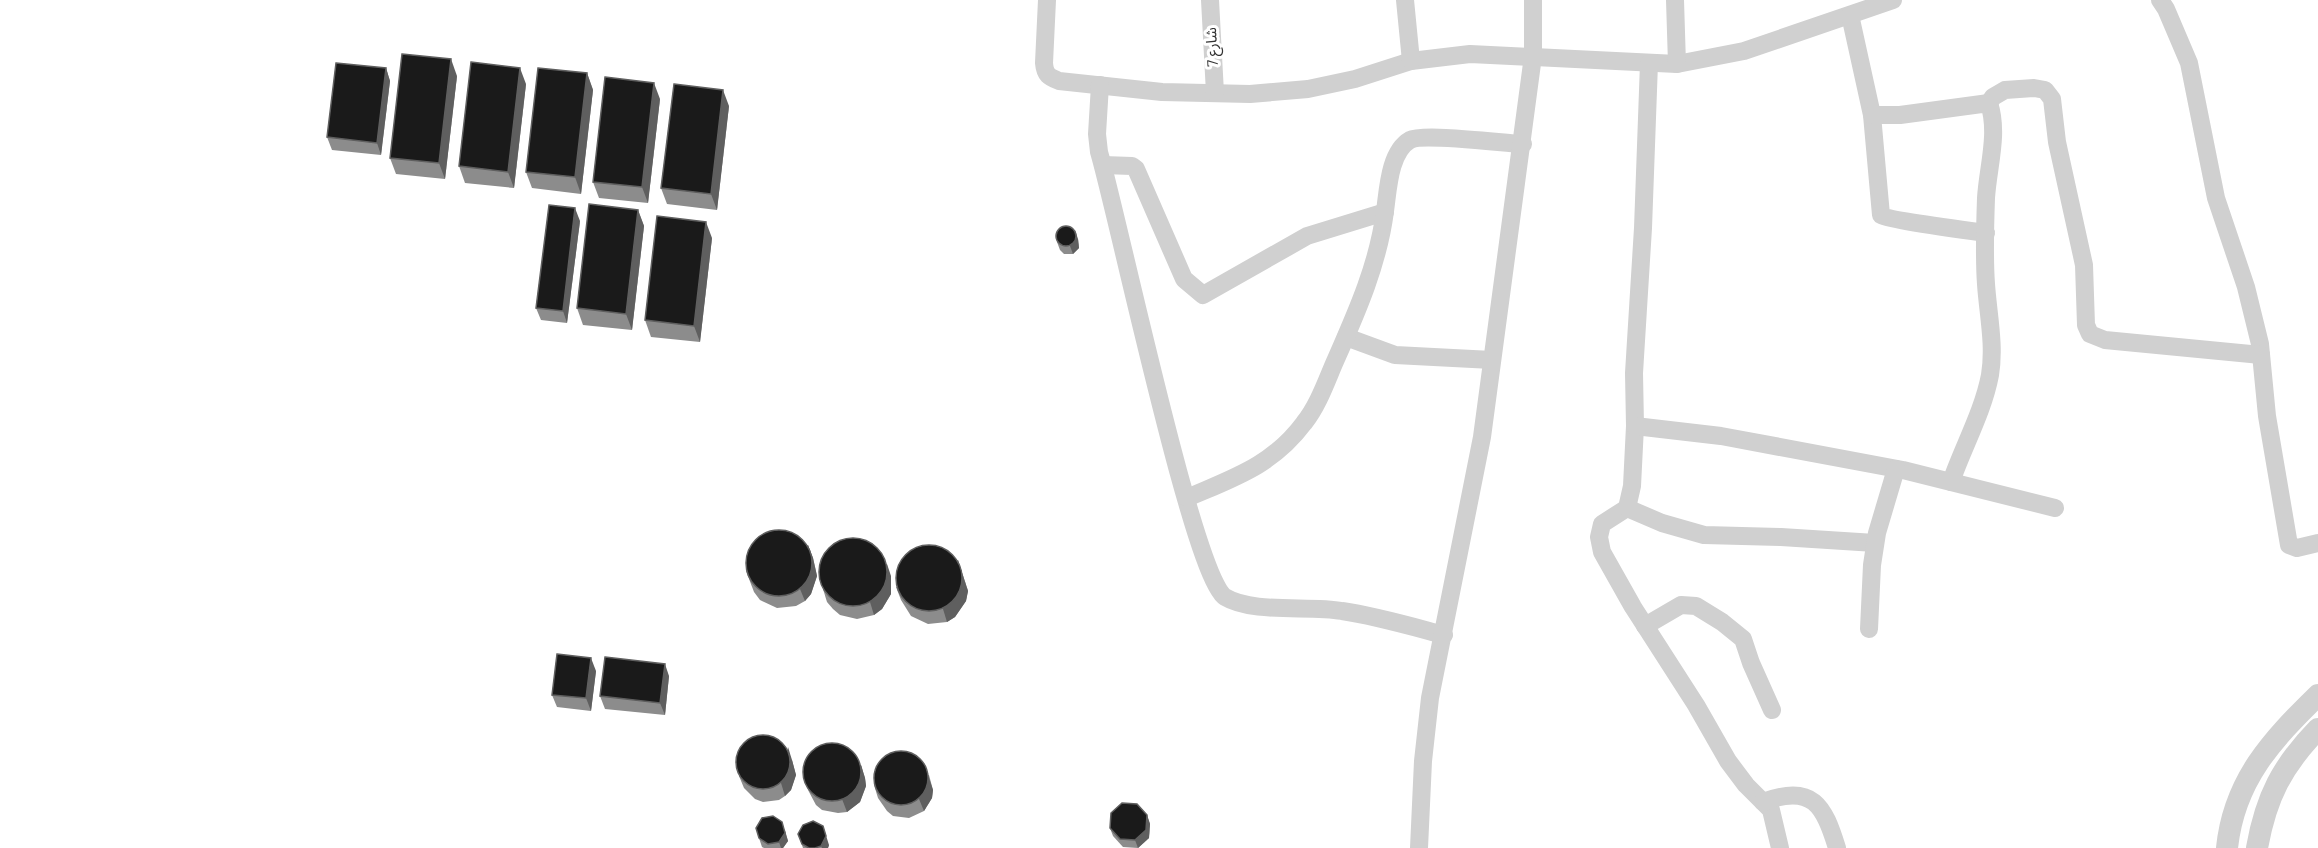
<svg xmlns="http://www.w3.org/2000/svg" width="2318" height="848" font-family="Barlow,'Noto Sans Arabic',sans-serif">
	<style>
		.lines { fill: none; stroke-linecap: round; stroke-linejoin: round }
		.minor { stroke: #d0d0d0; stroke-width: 18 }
		.tertiary { stroke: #d0d0d0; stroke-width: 22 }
		.wall { fill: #8c8c8c }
		.shaded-wall { fill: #5f5f5f }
		.building { fill: #1a1a1a; stroke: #5f5f5f; stroke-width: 1.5 }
		.labels { text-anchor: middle; stroke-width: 6; stroke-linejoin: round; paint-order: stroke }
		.street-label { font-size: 15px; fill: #333; stroke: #fff }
	</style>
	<rect width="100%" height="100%" fill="#fff"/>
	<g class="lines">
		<g class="minor">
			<path d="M1047 0 1044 63C1045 75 1049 77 1059 81L1162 92 1250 94 1308 89 1355 79 1411 61 1470 54 1677 64 1744 51 1893 0"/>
			<path d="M1210 0 1215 93"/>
			<path d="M1405 0 1411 61"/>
			<path d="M1675 0 1677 64"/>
			<path d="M2160 0 2166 9 2189 63 2216 198 2246 287 2260 344 2267 416 2289 545 2297 548 2318 543"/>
			<path d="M1850 15 1872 115 1881 215C1887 220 1971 231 1986 233"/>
			<path d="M1649 63 1643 228 1634 373 1635 426 1632 486 1627 508 1602 524 1599 537 1602 552 1633 607 1696 705 1728 761 1746 785 1771 810 1780 848"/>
			<path d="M1100 85 1097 134 1099 152C1117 212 1194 579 1225 597 1253 614 1309 605 1342 611 1376 616 1410 626 1444 635"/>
			<path d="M1989 103 1993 97 2005 90 2034 88 2045 90 2052 99 2057 142 2084 265 2086 325 2090 334 2105 340 2261 355"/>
			<path d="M1872 115H1900L1989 103C1999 134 1988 166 1986 198 1985 226 1984 256 1986 284 1988 314 1995 345 1990 375 1983 412 1963 447 1951 482"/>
			<path d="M1103 165 1132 166 1136 169 1184 279 1203 295 1307 236 1385 212"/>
			<path d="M1346 337 1395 355 1492 360"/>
			<path d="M1635 426 1721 436 1903 470 2055 508"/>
			<path d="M1187 498C1233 478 1272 466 1304 423 1317 407 1325 385 1333 366 1355 316 1378 266 1385 211 1388 191 1389 152 1410 140 1423 133 1502 143 1523 144"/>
			<path d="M1627 508 1662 523 1704 535 1781 537 1875 543"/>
			<path d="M1645 626 1681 605 1696 606 1722 622 1743 639 1751 663 1772 710"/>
			<path d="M1869 629 1872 565 1877 533 1896 469"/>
			<path d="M1763 802C1813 783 1824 806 1837 848"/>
			<path d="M1419 848 1423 761 1430 698 1482 437 1533 56V0"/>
		</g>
		<g class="tertiary">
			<path d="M2227 848C2234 780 2272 740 2318 695"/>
			<path d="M2257 848C2266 797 2282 766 2318 729"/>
		</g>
	</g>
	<g class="wall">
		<path d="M386 68 390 81 381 155 332 150 327 137Z"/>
		<path d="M587 73 593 90 581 194 532 188 526 172Z"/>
		<path d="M457 76 445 179 396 174 390 158Z"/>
		<path d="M526 84 514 188 465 183 459 166Z"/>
		<path d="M660 99 648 203 599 198 593 182Z"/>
		<path d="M729 106 717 210 667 204 661 188Z"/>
		<path d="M638 210 644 226 632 330 583 325 577 308Z"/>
		<path d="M580 221 567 323 541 320 536 308Z"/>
		<path d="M712 238 700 342 651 337 645 320Z"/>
		<path d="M1078 239 1079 248 1073 254H1064L1060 250 1057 242Z"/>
		<path d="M808 545 813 558 817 576 811 594 805 601 796 606 777 608 760 600 754 592 746 571Z"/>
		<path d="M958 560 968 591 966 601 955 617 947 622 928 624 911 616 901 600 896 587Z"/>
		<path d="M891 576V594L882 609 874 615 857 619 840 615 833 609 827 602 823 589Z"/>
		<path d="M596 671 591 711 557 707 552 695Z"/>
		<path d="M669 676 665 715 605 709 600 696Z"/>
		<path d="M792 760 796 775 791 790 785 796 779 800 763 802 755 799 744 788 739 776Z"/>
		<path d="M861 765 865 778 866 786 860 802 847 812 838 813 822 810 816 805 808 790 804 778Z"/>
		<path d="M929 775 933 790 932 798 924 811 909 818 893 816 887 811 878 798 874 785Z"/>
		<path d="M1147 815 1150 824 1149 838 1138 848 1123 847 1113 836 1110 828Z"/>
		<path d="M785 830 788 841 783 848H764L762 847 759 838Z"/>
		<path d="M798 834 829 845 828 848H803Z"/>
	</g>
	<g class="shaded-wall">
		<path d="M451 59 457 76 445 179 439 163Z"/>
		<path d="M386 68 390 81 381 155 377 143Z"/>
		<path d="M520 68 526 84 514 188 508 172Z"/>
		<path d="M587 73 593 90 581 194 575 177Z"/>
		<path d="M654 83 660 99 648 203 642 187Z"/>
		<path d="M723 90 729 106 717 210 711 194Z"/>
		<path d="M575 208 580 221 567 323 563 311Z"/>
		<path d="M638 210 644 226 632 330 626 314Z"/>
		<path d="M706 222 712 238 700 342 694 326Z"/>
		<path d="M1075 230 1078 239 1079 248 1073 254 1070 246Z"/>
		<path d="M808 545 813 558 817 576 811 594 805 601 800 589Z"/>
		<path d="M958 560 968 591 966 601 955 617 947 622 943 609Z"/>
		<path d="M887 564 891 576V594L882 609 874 615 870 602Z"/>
		<path d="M591 658 596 671 591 711 586 698Z"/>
		<path d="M665 664 669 676 665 715 660 703Z"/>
		<path d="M788 747 792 760 796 775 791 790 785 796 781 783Z"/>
		<path d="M924 763 933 790 932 798 924 811 919 799Z"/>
		<path d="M861 765 865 778 866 786 860 802 847 812 842 799Z"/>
		<path d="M1147 815 1150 824 1149 838 1138 848 1135 840Z"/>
		<path d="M782 822 788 841 783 848H781L779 842Z"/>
		<path d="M823 826 829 845 828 848H822L821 846Z"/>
	</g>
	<g class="building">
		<path d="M402 54 451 59 439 163 390 158Z"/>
		<path d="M471 62 520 68 508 172 459 166Z"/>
		<path d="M336 63 386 68 377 143 327 137Z"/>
		<path d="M538 68 587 73 575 177 526 172Z"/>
		<path d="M605 77 654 83 642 187 593 182Z"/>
		<path d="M674 84 723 90 711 194 661 188Z"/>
		<path d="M589 204 638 210 626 314 577 308Z"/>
		<path d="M549 205 575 208 563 311 536 308Z"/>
		<path d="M657 216 706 222 694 326 645 320Z"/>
		<circle cx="1066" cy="236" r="10"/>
		<circle cx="779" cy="563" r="33"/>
		<circle cx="853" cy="572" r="34"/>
		<circle cx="929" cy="578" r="33"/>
		<path d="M557 654 591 658 586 698 552 695Z"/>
		<path d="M605 657 665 664 660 703 600 696Z"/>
		<circle cx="763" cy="762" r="27"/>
		<circle cx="832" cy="772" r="29"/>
		<circle cx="901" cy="778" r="27"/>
		<path d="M1122 803 1137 804 1147 815 1146 830 1135 840 1120 839 1110 828 1111 813Z"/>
		<path d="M773 816 782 822 785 833 779 842 768 844 759 838 756 828 762 818Z"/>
		<path d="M813 821 823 826 826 836 821 846 815 848H809L802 844 798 834 803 825Z"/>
	</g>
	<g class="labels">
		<g class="street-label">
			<text transform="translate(1212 47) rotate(-93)" y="5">شارع 7</text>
		</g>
	</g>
</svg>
